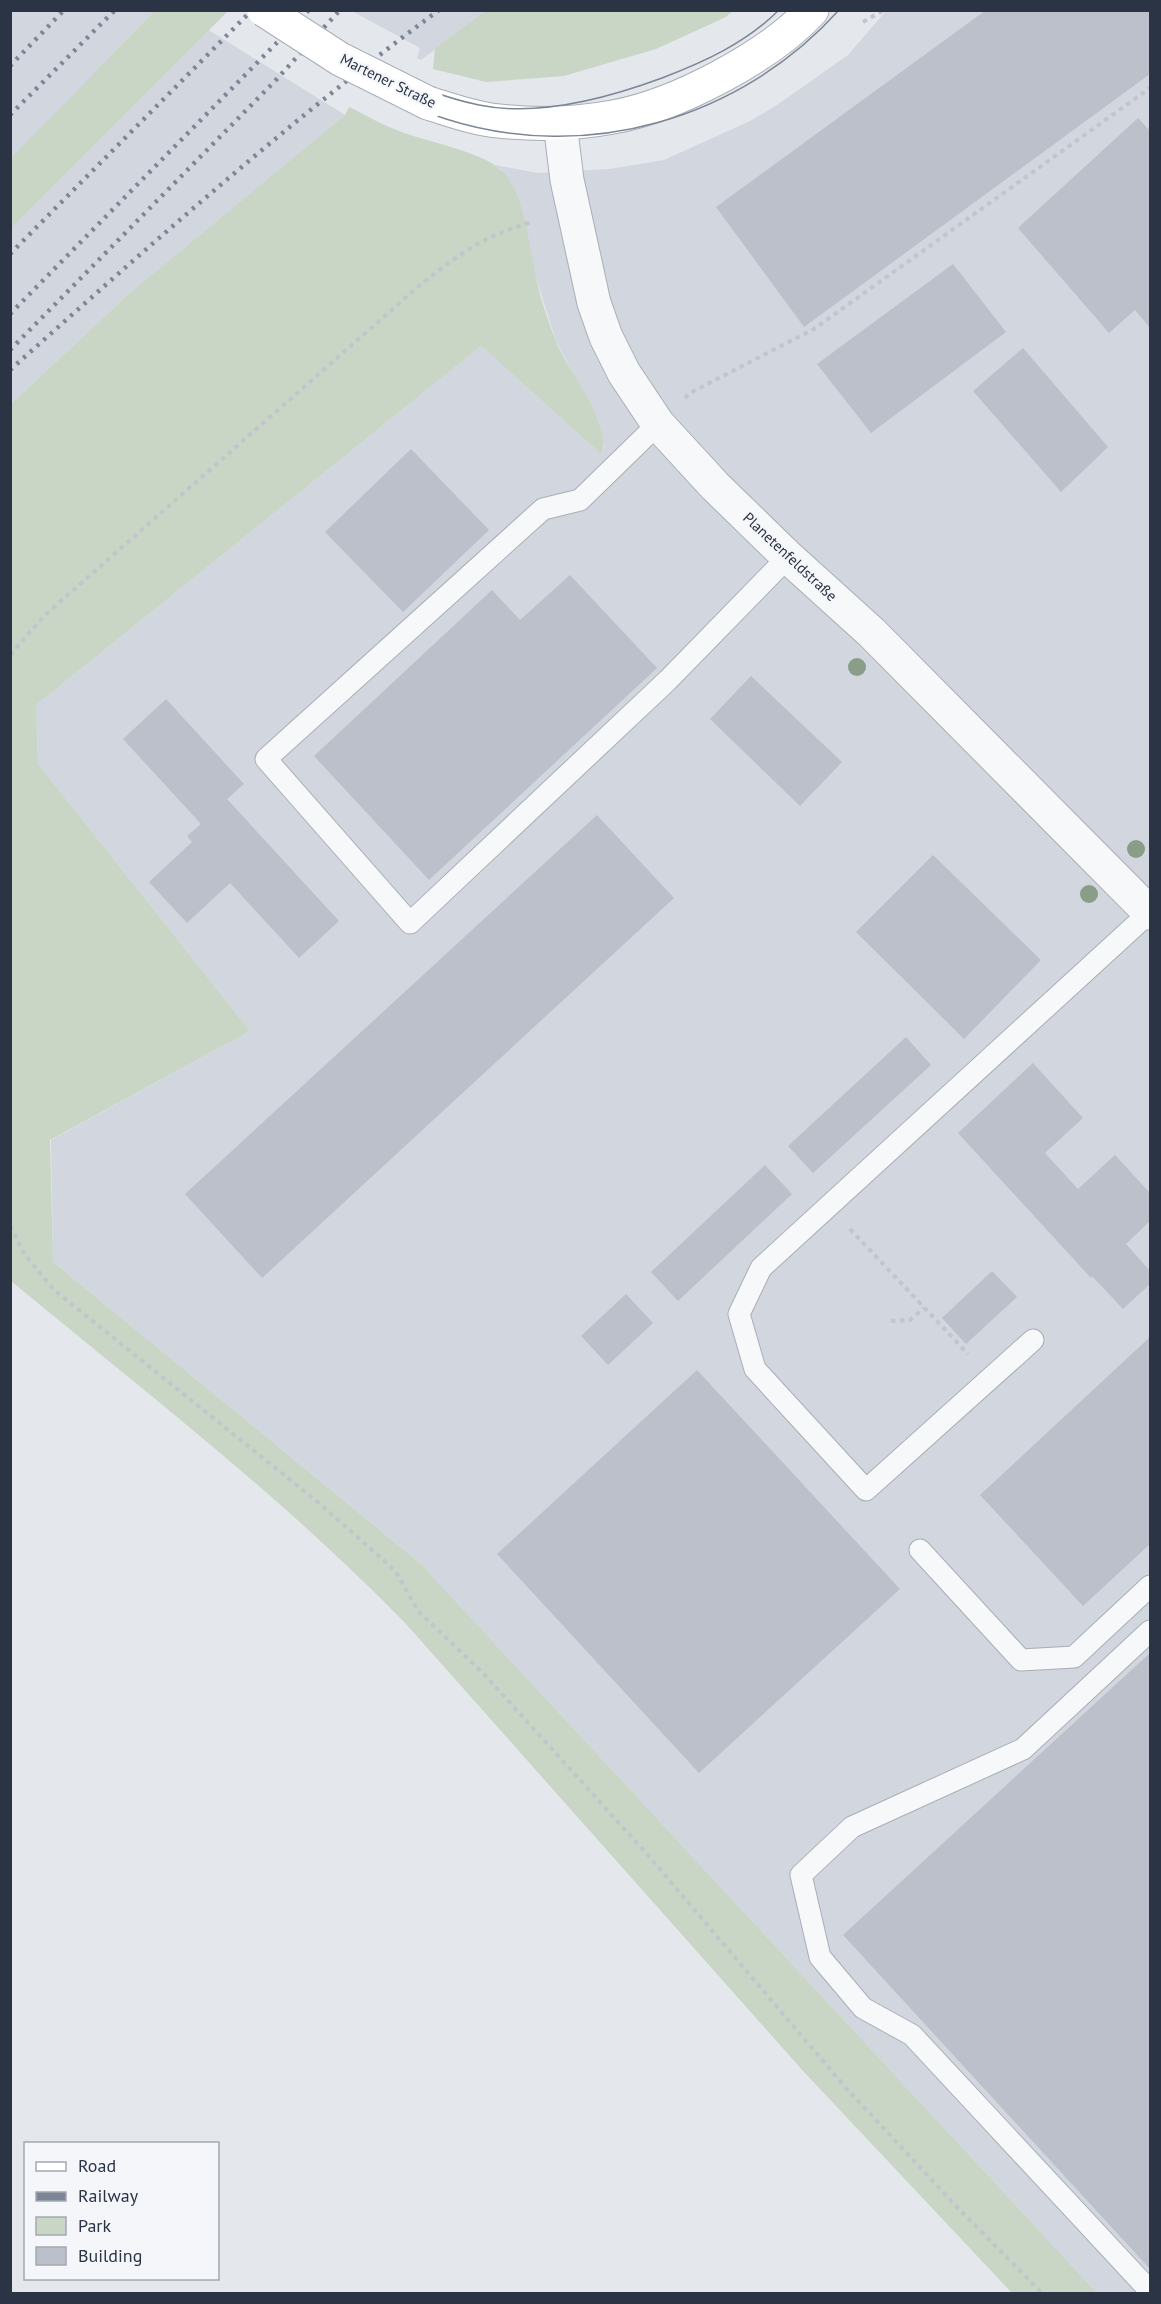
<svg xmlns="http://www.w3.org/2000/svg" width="1161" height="2304" font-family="'PT Sans',sans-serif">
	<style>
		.built { fill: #d2d6de }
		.green { fill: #c9d6c5 }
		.building { fill: #bbc0ca }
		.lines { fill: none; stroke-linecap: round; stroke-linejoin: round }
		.service-casing { stroke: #a9aeb7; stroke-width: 23 }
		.tertiary-casing { stroke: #a9aeb7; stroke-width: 35 }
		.secondary-casing { stroke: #a9aeb7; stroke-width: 35 }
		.path { stroke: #c2c5cb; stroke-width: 4; stroke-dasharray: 4.5 4.5; stroke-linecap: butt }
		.service { stroke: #f7f8fa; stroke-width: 21 }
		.tertiary { stroke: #f7f8fa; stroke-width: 33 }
		.secondary { stroke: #fff; stroke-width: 33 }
		.tram { stroke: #7d8696; stroke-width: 1.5 }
		.rail { stroke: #7d8696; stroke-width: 4.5; stroke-dasharray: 3 6; stroke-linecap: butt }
		.secondary-bridge-casing { stroke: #a9aeb7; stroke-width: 35; stroke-linecap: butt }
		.secondary-bridge { stroke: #fff; stroke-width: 33 }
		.tree { fill: #899d89 }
		.labels { text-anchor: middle; stroke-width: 4.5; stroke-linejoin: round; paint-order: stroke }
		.street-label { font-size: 15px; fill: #2b3445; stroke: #f4f6f9 }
	</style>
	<rect width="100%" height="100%" fill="#e4e7ec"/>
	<g class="built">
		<path d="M11 11H178L345 115 126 297 11 404Z"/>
		<path d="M352 11H487L421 60 417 58 420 48Z"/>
		<path d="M886 11H1150V2293H1097L419 1562 53 1262 51 1140 250 1031 38 764 36 705 481 346 602 455 604 447 599 422 556 341 502 170 495 165 538 173 609 169 664 160 750 121 777 105 848 55Z"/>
	</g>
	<g class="green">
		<path d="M487 10H733V11L726 17 656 49 564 76 486 82 433 69 435 48Z"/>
		<path d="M155 11H228L11 228V158Z"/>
		<path d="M349 107C366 115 382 125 399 131 426 142 481 151 501 170 525 191 530 252 537 282 541 301 548 320 555 339 568 373 611 419 602 455L481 346 36 705 38 764 250 1031 50 1140 53 1262 420 1563 1097 2293H1012L804 2072 406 1624C285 1499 145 1392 11 1281V404L130 293 345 115Z"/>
	</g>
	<g class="building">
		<path d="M986 10H1150V74L804 327 716 207Z"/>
		<path d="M1138 118 1148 129 1150 127V328L1135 310 1109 333 1018 228Z"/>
		<path d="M953 264 1006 332 871 433 817 364Z"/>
		<path d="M1023 348 1108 447 1061 492 973 391Z"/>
		<path d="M411 449 489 530 403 612 325 532Z"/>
		<path d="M570 575 657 668 429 880 314 756 492 590 520 620Z"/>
		<path d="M751 676 842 762 800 806 710 719Z"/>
		<path d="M166 699 244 784 227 799 339 921 299 958 230 883 187 923 149 882 192 842 187 836 201 824 123 739Z"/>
		<path d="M597 815 674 898 262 1278 185 1194Z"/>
		<path d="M933 855 1041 960 964 1039 856 932Z"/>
		<path d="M906 1037 931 1065 813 1173 788 1146Z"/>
		<path d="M1033 1063 1083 1118 1045 1153 1078 1189 1115 1155 1150 1193V1221L1126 1244 1150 1271V1284L1123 1309 1092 1276 1091 1278 958 1133Z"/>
		<path d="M765 1165 792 1194 678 1301 651 1272Z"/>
		<path d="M992 1271 1017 1297 966 1344 942 1318Z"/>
		<path d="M626 1294 653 1323 608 1365 581 1336Z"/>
		<path d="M1150 1337V1544L1083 1606 980 1495Z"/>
		<path d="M697 1370 900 1589 699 1773 497 1554Z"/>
		<path d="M1150 1653V2269L843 1935Z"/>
	</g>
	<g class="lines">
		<g class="service-casing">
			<g id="service">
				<path d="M658 424 580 500 543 509 266 759 410 923 668 680 788 557"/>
				<path d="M1033 1340 866 1490 755 1369 739 1314 761 1268 1150 912"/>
				<path d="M920 1550 1021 1660 1074 1657 1150 1586"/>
				<path d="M1150 1631 1023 1749 852 1827 801 1875 820 1957 863 2008 912 2035 1150 2291"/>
			</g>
		</g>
		<g class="tertiary-casing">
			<path id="tertiary" d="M560 123 567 180 594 303 606 337 624 373 658 424 715 486 788 557 871 632 1150 913"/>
		</g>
		<g class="secondary-casing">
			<path id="secondary" d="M428 103C451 110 475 119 499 121 536 125 576 124 613 117 675 106 769 57 812 10"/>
		</g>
		<g class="path">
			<path d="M863 22 884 10"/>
			<path d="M685 398 690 393 814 329 1150 88"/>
			<path d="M10 655 45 615 420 285C461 253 481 237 532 222"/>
			<path d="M10 1226 25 1255 54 1290 319 1503 389 1565 396 1572 418 1611 483 1673 647 1854 846 2088 956 2206 1043 2294"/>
			<path d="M850 1229 968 1354"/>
			<path d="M891 1321 910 1320 924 1308"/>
		</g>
		<use href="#service" class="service"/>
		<use href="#tertiary" class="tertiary"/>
		<use href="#secondary" class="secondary"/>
		<g class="tram">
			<path d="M247 10C310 52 374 96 446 119 587 164 741 119 839 10"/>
			<path d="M285 10C345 51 407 90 479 105 537 117 608 98 662 78 704 62 746 43 779 10"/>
		</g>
		<g class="rail">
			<path d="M10 66 64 10"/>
			<path d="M10 115 115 10"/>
			<path d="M10 254 252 10"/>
			<path d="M10 314 309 10"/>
			<path d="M10 350 275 81 340 10"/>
			<path d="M10 370C149 246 289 121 439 10"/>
		</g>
		<g class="secondary-bridge-casing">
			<path id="secondary-bridge" d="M264 10 340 59 428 103"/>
		</g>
		<use href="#secondary-bridge" class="secondary-bridge"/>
	</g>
	<g class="tree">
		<circle cx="857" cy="667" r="9"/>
		<circle cx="1136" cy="849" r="9"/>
		<circle cx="1089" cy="894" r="9"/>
	</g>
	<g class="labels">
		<g class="street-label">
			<text transform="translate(388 81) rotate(26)" y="5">Martener Straße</text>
			<text transform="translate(790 557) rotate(43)" y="5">Planetenfeldstraße</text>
		</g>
	</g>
	<rect width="1161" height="2304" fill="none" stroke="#2b3445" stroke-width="24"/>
	<rect x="24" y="2142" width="195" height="138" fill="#f4f6f9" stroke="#a4a8b1" stroke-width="1.5"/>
	<rect x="36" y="2162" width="30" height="9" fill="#ffffff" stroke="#a4a8b1" stroke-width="1.5"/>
	<text x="78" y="2172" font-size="18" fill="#2b3445">Road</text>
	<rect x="36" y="2192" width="30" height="9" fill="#7d8696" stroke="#a4a8b1" stroke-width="1.5"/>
	<text x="78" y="2202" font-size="18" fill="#2b3445">Railway</text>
	<rect x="36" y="2217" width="30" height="18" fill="#c9d6c5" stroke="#a4a8b1" stroke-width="1.5"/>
	<text x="78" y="2232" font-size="18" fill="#2b3445">Park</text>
	<rect x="36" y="2247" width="30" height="18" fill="#bbc0ca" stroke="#a4a8b1" stroke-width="1.5"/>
	<text x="78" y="2262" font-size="18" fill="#2b3445">Building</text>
</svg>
